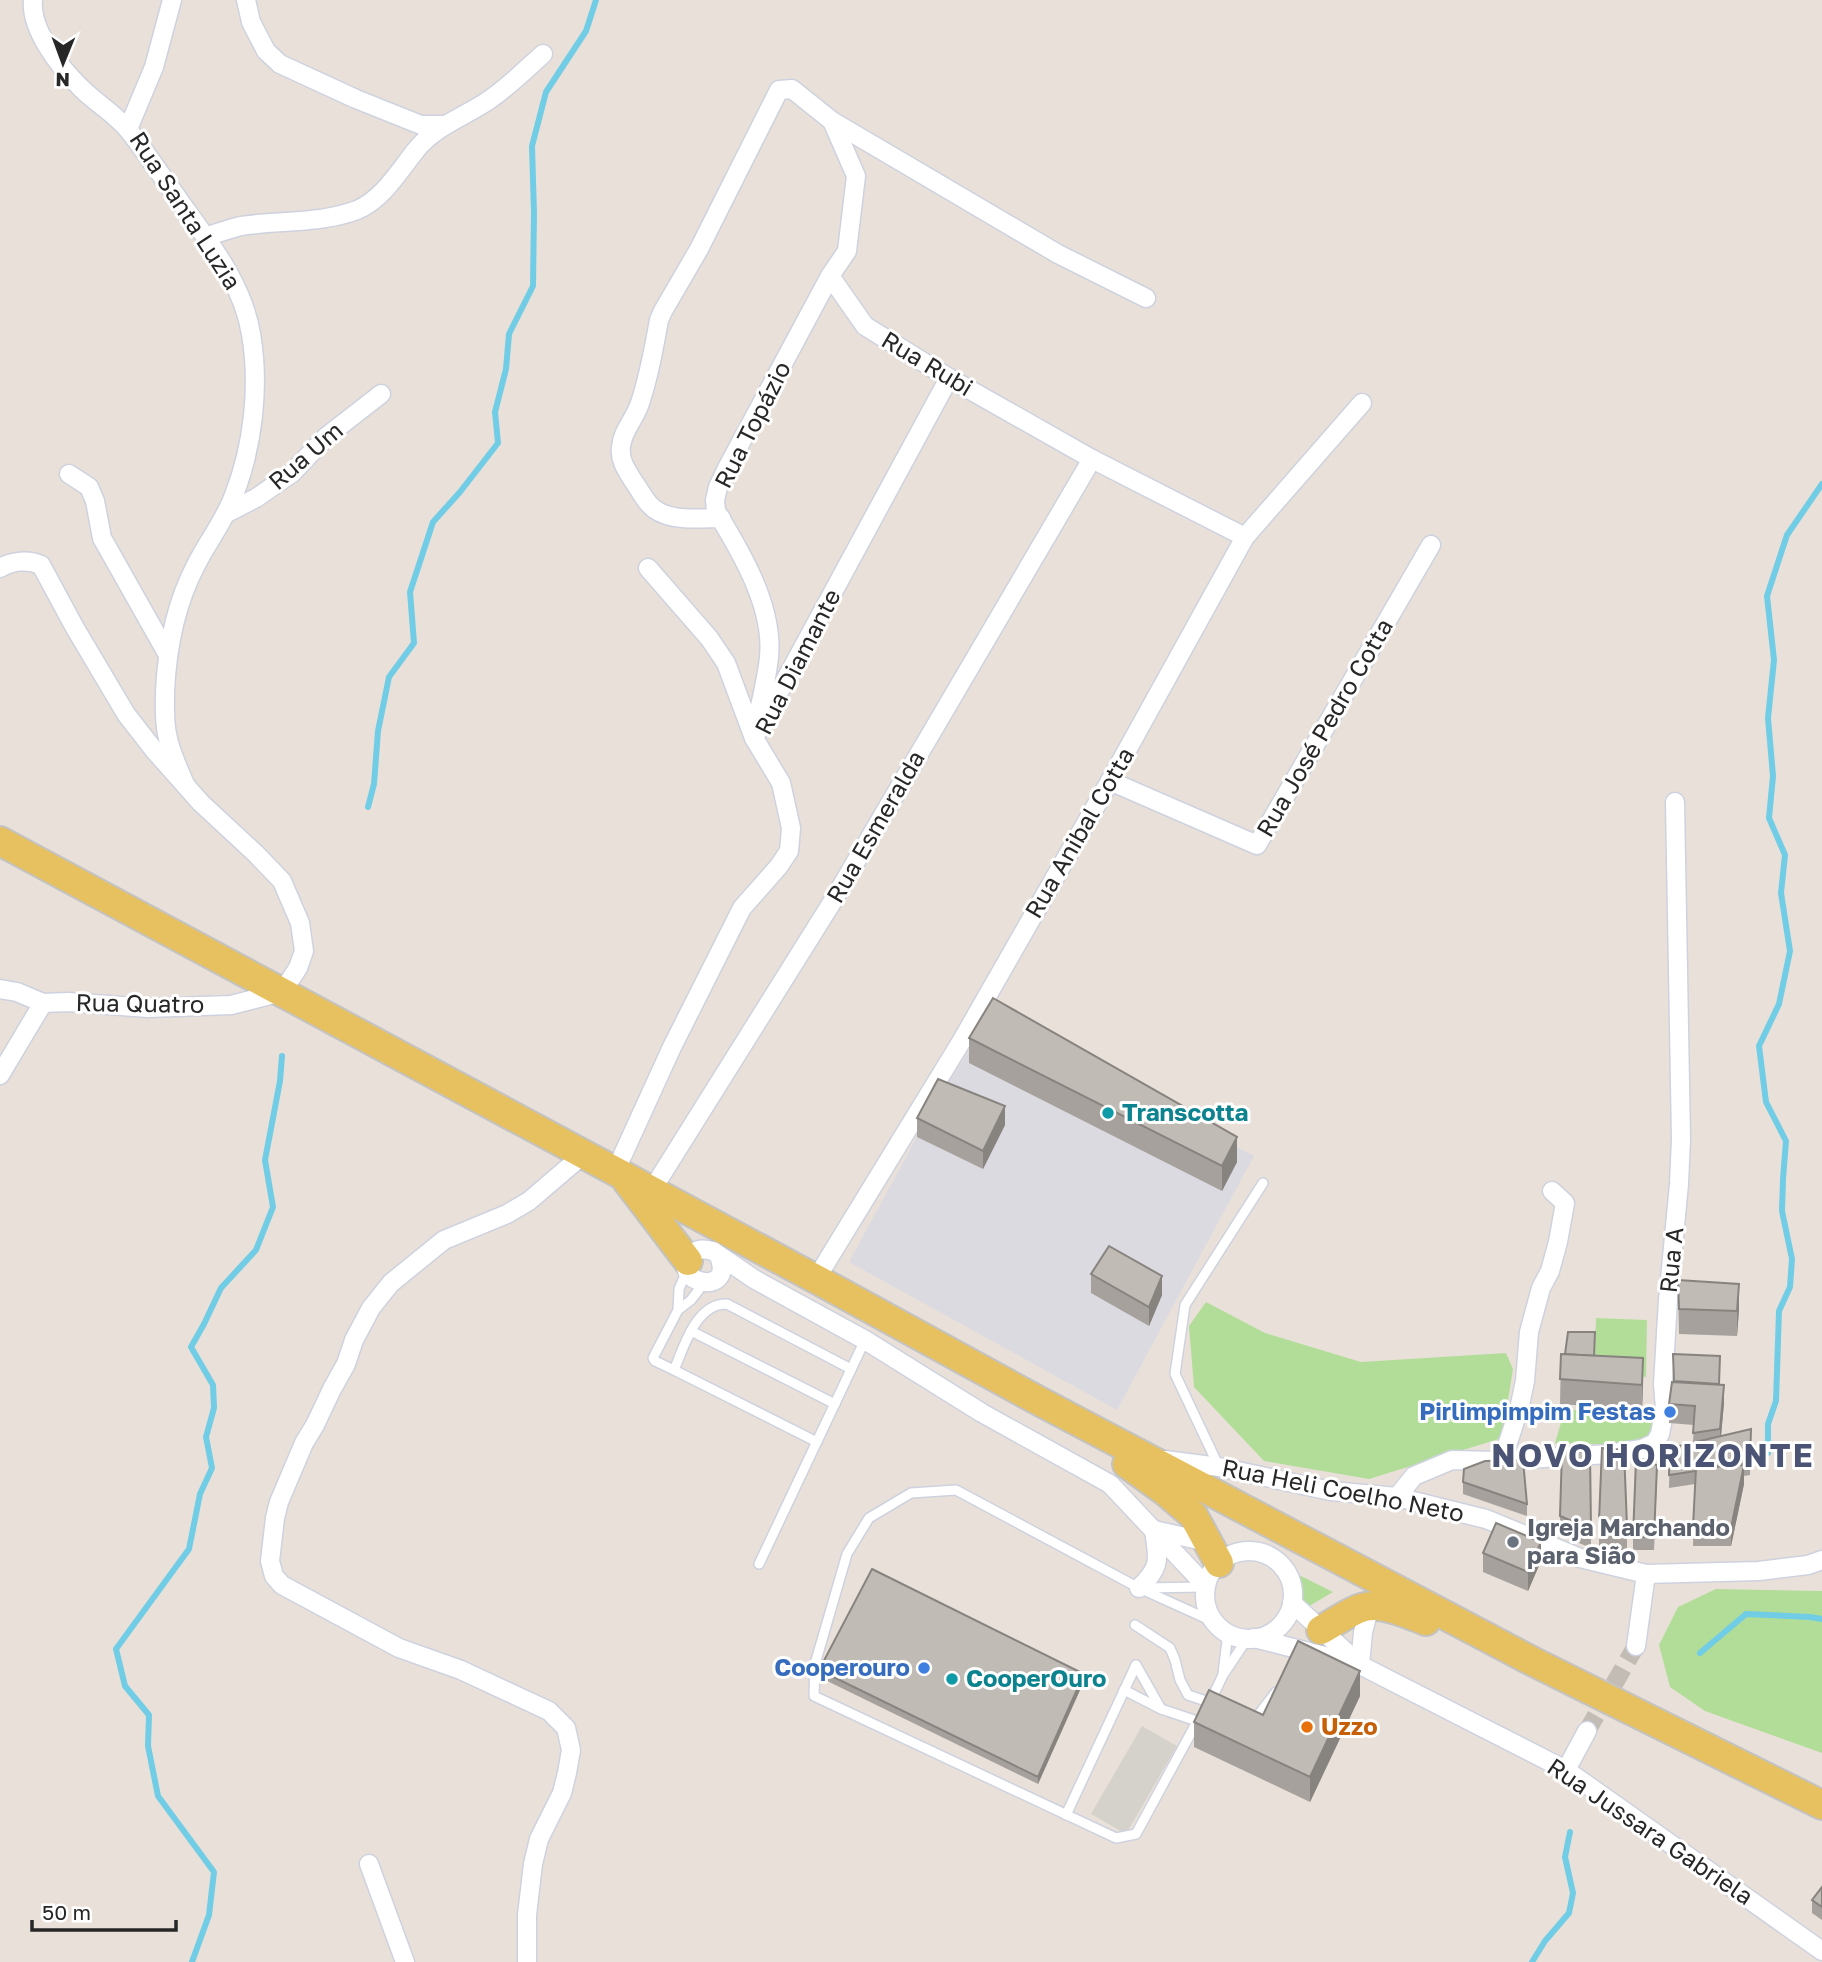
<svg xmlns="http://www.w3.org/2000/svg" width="1822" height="1962" font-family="'Golos Text',sans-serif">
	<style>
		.industrial { fill: #dbdae1 }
		.green { fill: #b2dd98 }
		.plaza { fill: #d5d1cb }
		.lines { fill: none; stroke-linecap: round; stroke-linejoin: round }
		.stream { stroke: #71cce6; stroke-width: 6 }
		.street-tunnel { stroke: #c2bcb5; stroke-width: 18; stroke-dasharray: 18 9; stroke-linecap: butt }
		.lane-casing { stroke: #ced2df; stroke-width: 12 }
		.street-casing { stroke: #ced2df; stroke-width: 21 }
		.primary-casing { stroke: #c3c3c3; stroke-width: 32 }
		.lane { stroke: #fff; stroke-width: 9 }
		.street { stroke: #fff; stroke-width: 18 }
		.primary { stroke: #e7c160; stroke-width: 28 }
		.wall { fill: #a6a19d }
		.shaded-wall { fill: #87837f }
		.building { fill: #c1bbb6; stroke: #87837f; stroke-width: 2 }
		.culture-dot { fill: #0f9aa8; stroke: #fff; stroke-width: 2.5 }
		.shop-dot { fill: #3f7fe0; stroke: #fff; stroke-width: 2.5 }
		.worship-dot { fill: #6b7280; stroke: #fff; stroke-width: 2.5 }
		.food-dot { fill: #e8710a; stroke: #fff; stroke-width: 2.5 }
		.labels { text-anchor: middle; stroke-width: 6; stroke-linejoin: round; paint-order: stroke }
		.street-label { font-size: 24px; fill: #272727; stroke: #fff }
		.culture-label { font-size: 24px; font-weight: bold; fill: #0d838f; stroke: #fff; text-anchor: start }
		.shop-label { font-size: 24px; font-weight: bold; fill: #366cbe; stroke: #fff; text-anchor: end }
		.worship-label { font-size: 24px; font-weight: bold; fill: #5b616d; stroke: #fff; text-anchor: start }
		.food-label { font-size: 24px; font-weight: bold; fill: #c56008; stroke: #fff; text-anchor: start }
		.district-label { font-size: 32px; font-weight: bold; letter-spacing: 2px; fill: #4b5474; stroke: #fff }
	</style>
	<rect width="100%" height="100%" fill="#e9e1d9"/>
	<path class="industrial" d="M991 1017 1254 1156 1117 1410 849 1262 938 1098Z"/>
	<g class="green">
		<path d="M1206 1302 1265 1333 1361 1362 1506 1353 1513 1369 1502 1438 1369 1479 1264 1461 1194 1387 1189 1326Z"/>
		<path d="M1596 1318 1647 1320 1646 1377 1594 1374Z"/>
		<path d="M1565 1409 1655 1417 1651 1436 1635 1445 1555 1443Z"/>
		<path d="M1295 1573 1333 1592 1299 1612Z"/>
		<path d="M1716 1589 1822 1591V1753L1705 1711 1670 1687 1659 1645 1678 1607Z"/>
	</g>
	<path class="plaza" d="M1142 1726 1177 1746 1126 1834 1091 1814Z"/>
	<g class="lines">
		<g class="stream">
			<path d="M368 807 374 784 378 731 389 677 414 643 410 592 433 522 460 492 498 443 495 412 506 369 509 334 533 286 534 213 532 146 546 92 586 31 596 0"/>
			<path d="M1768 1453V1424L1776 1401 1779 1311 1790 1287 1792 1259 1782 1211 1783 1179 1786 1141 1766 1102 1759 1046 1779 1004 1790 951 1781 893 1785 855 1769 818 1773 776 1768 718 1774 660 1767 596 1787 535 1822 484"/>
			<path d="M1700 1653 1746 1614 1810 1617 1822 1619"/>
			<path d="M192 1962 209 1915 214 1872 158 1796 148 1746 149 1715 125 1686 116 1649 189 1549 200 1494 212 1468 206 1437 214 1408 213 1385 191 1347 204 1324 221 1288 256 1250 273 1207 265 1160 280 1081 282 1056"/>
			<path d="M1532 1962 1545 1941 1569 1913 1573 1893 1565 1857 1570 1832"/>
		</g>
		<path class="street-tunnel" d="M1587 1731 1636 1646"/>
		<g class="lane-casing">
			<g id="lane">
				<path d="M678 1310 679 1289 687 1271"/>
				<path d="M691 1331 835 1404"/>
				<path d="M674 1370 655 1361 653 1358 678 1310 691 1300 704 1283"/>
				<path d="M817 1442 674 1370C684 1347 696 1303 727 1304L851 1369"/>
				<path d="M1219 1467 1175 1374 1185 1305 1263 1183"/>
				<path d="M759 1564 865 1340"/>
				<path d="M1144 1588 1204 1587"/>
				<path d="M1135 1625 1170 1648 1175 1660 1180 1680 1188 1695 1215 1704"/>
				<path d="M1136 1665 1161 1709"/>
				<path d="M1223 1673 1228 1633"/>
				<path d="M1124 1690 1161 1709 1197 1721"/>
				<path d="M1210 1702 1223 1675 1247 1639"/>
				<path d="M1198 1720 1136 1834 1116 1838 814 1696 815 1664 847 1554 869 1518 911 1493 956 1490 1139 1588 1212 1621"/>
				<path d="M1253 1722 1276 1692"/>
				<path d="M1066 1815 1136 1665"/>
			</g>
		</g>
		<g class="street-casing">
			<g id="street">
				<path d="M33 0C30 29 59 66 79 86 94 102 116 114 130 132 147 154 163 178 179 200 208 241 243 283 251 334 260 386 253 446 234 495 225 520 208 541 196 565 175 605 167 647 165 692 165 706 164 720 167 734 170 751 178 768 185 784"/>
				<path d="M246 0 251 22 266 51 280 64 356 99 421 125H445"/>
				<path d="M832 121 1058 254 1146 298"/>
				<path d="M128 129 154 67 172 0"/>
				<path d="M205 237C217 233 229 229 241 226 279 220 320 224 357 210 383 199 399 171 416 150 433 128 463 117 486 102 506 89 524 71 543 54"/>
				<path d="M69 474 89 487 95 501 102 538 168 655"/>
				<path d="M227 513 256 498 292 473 327 436 381 394"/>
				<path d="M721 518C699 518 665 523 649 504 643 497 639 489 634 482 627 471 619 460 621 447 622 431 635 419 640 403 649 376 654 348 659 320L663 311 699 249 779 90 792 89 832 121 856 176 847 251 830 276 865 326 949 378 1092 459 1245 537"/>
				<path d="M0 568C12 561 28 559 41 565L75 628 126 714 154 750 201 803 256 854 282 881 300 923 304 951 298 968 282 992 231 1005 148 1008 68 1002 43 1003 17 992 0 989"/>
				<path d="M648 568 709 638 726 663 754 738"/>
				<path d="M757 721C761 700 767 678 769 657 774 607 741 552 716 511L715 500 718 487 726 470 830 276"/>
				<path d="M1110 781 1257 845 1431 545"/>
				<path d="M0 1075 43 1003"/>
				<path d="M615 1172 672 1047 742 908 779 866 789 851 791 828 781 783 754 738 949 378"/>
				<path d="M652 1190 831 904 1092 459"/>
				<path d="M719 1256C736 1299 666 1282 692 1254 698 1248 705 1249 713 1251L754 1279 865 1340 982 1413 1110 1484 1206 1586"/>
				<path d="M816 1279 961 1042 1110 781 1245 537 1362 403"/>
				<path d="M1165 1460 1219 1467 1331 1491 1397 1497 1486 1519 1580 1558 1646 1574 1759 1571 1808 1565 1822 1560"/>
				<path d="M1502 1461 1519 1409 1525 1381 1529 1332 1541 1288 1550 1271 1558 1242 1565 1203 1552 1191"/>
				<path d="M1397 1497 1414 1476 1452 1460 1497 1461 1609 1454 1642 1449 1655 1443 1660 1434 1665 1409 1663 1384 1668 1300 1679 1184 1681 1139 1675 802"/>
				<path d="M1154 1530 1207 1542"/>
				<circle cx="1249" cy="1595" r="44"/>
				<path d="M1139 1588C1162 1566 1158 1560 1154 1530"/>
				<path d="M1292 1603 1357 1662"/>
				<path d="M1254 1638 1360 1665 1566 1770 1822 1951"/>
				<path d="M1636 1646 1646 1574"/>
				<path d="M1360 1665 1363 1632 1370 1606"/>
				<path d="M1566 1770 1587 1731"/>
				<path d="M369 1864 405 1962"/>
				<path d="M527 1962V1915L533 1864 539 1839 562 1793 567 1773 571 1750 566 1728 549 1711 461 1670 399 1648 282 1585 274 1576 270 1561 275 1518 279 1502 304 1443 315 1425 332 1389 346 1364 354 1340 371 1308 391 1283 444 1240 507 1214 529 1201 584 1154"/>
			</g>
		</g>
		<g class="primary-casing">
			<g id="primary">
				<path d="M0 841 816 1279 1039 1401 1530 1660 1822 1805"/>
				<path d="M627 1181 688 1261"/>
				<path d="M1127 1464 1166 1492 1193 1515 1219 1563"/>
				<path d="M1321 1630C1334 1623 1347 1613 1361 1608 1382 1601 1407 1614 1426 1621"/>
			</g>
		</g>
		<use href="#lane" class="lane"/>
		<use href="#street" class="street"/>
		<use href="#primary" class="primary"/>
	</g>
	<g class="wall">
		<path d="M969 1038 1237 1162 1222 1191 969 1063Z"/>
		<path d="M917 1118 1005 1125 983 1169 917 1137Z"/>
		<path d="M1091 1274 1162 1295 1149 1326 1091 1293Z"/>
		<path d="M1678 1280 1739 1309 1737 1336 1679 1334Z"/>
		<path d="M1561 1354 1595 1356 1643 1384 1642 1410 1560 1404Z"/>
		<path d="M1673 1354 1719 1384 1724 1403 1721 1436 1751 1442 1750 1475 1744 1476V1484L1731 1546H1693L1695 1484 1669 1488 1670 1448 1693 1442 1694 1425 1669 1423V1404L1674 1382Z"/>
		<path d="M1590 1452 1591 1548 1560 1535V1516Z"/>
		<path d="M1657 1478 1654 1550H1633V1537Z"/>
		<path d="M1463 1482 1527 1504V1516L1463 1494Z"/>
		<path d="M1599 1521 1627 1526V1551L1599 1546Z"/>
		<path d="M1483 1553 1541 1561 1528 1591 1483 1572Z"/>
		<path d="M819 1670 1084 1681 1038 1784 819 1677Z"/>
		<path d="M1360 1696 1310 1802 1194 1747V1722L1263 1715Z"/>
		<path d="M1822 1887V1920L1812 1913V1900Z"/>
	</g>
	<g class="shaded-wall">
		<path d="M1005 1106V1125L983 1169V1151Z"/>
		<path d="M1237 1137V1162L1222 1191V1166Z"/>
		<path d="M1162 1276V1295L1149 1326V1307Z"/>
		<path d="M1739 1284V1309L1737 1336V1311Z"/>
		<path d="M1643 1358V1384L1642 1410V1385Z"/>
		<path d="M1724 1385V1403L1720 1447V1429Z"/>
		<path d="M1744 1465V1484L1731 1546V1528Z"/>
		<path d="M1541 1542V1561L1528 1591V1572Z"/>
		<path d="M1360 1671V1696L1310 1802V1777Z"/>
		<path d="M1084 1674V1681L1038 1784V1777Z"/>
	</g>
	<g class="building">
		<path d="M993 998 1237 1137 1222 1166 969 1038Z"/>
		<path d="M938 1079 1005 1106 983 1151 917 1118Z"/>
		<path d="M1109 1246 1162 1276 1149 1307 1091 1274Z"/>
		<path d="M1678 1280 1739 1284 1737 1311 1679 1309Z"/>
		<path d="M1568 1332H1595L1594 1356 1565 1354Z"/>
		<path d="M1561 1354 1643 1358 1642 1385 1560 1379Z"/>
		<path d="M1673 1354 1720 1356 1719 1384 1674 1381Z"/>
		<path d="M1672 1382 1724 1385 1720 1429 1693 1433 1695 1406 1669 1404Z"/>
		<path d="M1751 1429 1750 1463 1726 1466 1696 1468V1471L1669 1475 1670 1448Z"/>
		<path d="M1602 1448 1624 1450 1627 1526 1599 1521Z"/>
		<path d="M1562 1451 1590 1452 1591 1529 1560 1516Z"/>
		<path d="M1523 1460 1527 1504 1463 1482 1464 1469 1485 1461Z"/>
		<path d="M1636 1460 1657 1465 1654 1537H1633Z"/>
		<path d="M1744 1465 1731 1528 1693 1527 1696 1468Z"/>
		<path d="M1496 1523 1541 1542 1528 1572 1483 1553Z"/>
		<path d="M872 1569 1084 1674 1038 1777 819 1670Z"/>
		<path d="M1298 1641 1360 1671 1310 1777 1194 1722 1209 1690 1263 1715Z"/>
		<path d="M1822 1887V1907L1812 1900Z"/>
	</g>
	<g class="culture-dot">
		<circle cx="1108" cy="1113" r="7"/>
		<circle cx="952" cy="1679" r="7"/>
	</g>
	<g class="shop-dot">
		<circle cx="1670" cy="1412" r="7"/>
		<circle cx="924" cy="1668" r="7"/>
	</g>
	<circle class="worship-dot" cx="1513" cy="1542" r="7"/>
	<circle class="food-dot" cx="1307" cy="1727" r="7"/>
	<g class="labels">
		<g class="street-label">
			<text transform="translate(185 211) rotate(57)" y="8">Rua Santa Luzia</text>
			<text transform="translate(927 364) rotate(31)" y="8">Rua Rubi</text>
			<text transform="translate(753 425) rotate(-63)" y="8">Rua Topázio</text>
			<text transform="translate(306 456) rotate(-41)" y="8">Rua Um</text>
			<text transform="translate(798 662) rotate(-63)" y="8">Rua Diamante</text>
			<text transform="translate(1325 728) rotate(-60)" y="8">Rua José Pedro Cotta</text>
			<text transform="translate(876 827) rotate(-60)" y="8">Rua Esmeralda</text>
			<text transform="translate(1080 833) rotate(-60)" y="8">Rua Anibal Cotta</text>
			<text transform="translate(140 1004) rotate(1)" y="8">Rua Quatro</text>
			<text transform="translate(1672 1260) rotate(-84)" y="8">Rua A</text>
			<text transform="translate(1343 1491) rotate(11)" y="8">Rua Heli Coelho Neto</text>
			<text transform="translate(1650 1832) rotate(34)" y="8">Rua Jussara Gabriela</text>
		</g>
		<g class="culture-label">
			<text x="1122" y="1121">Transcotta</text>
			<text x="966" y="1687">CooperOuro</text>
		</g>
		<g class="shop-label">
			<text x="1656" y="1420">Pirlimpimpim Festas</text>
			<text x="910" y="1676">Cooperouro</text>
		</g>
		<g class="worship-label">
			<text x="1527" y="1536">Igreja Marchando<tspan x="1527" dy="28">para Sião</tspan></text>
		</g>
		<g class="food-label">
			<text x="1321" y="1735">Uzzo</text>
		</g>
		<g class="district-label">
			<text x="1653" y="1467">NOVO HORIZONTE</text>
		</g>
	</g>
	<g transform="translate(63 63) rotate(181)" stroke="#ffffff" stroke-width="5" paint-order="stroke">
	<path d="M0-5L12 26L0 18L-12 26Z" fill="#272727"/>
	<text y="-10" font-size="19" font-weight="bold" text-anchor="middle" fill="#272727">N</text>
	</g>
	<path d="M32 1920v10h144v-10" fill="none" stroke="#272727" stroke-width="3.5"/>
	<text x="42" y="1920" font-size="21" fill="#272727" stroke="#ffffff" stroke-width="5" paint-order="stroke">50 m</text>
</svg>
